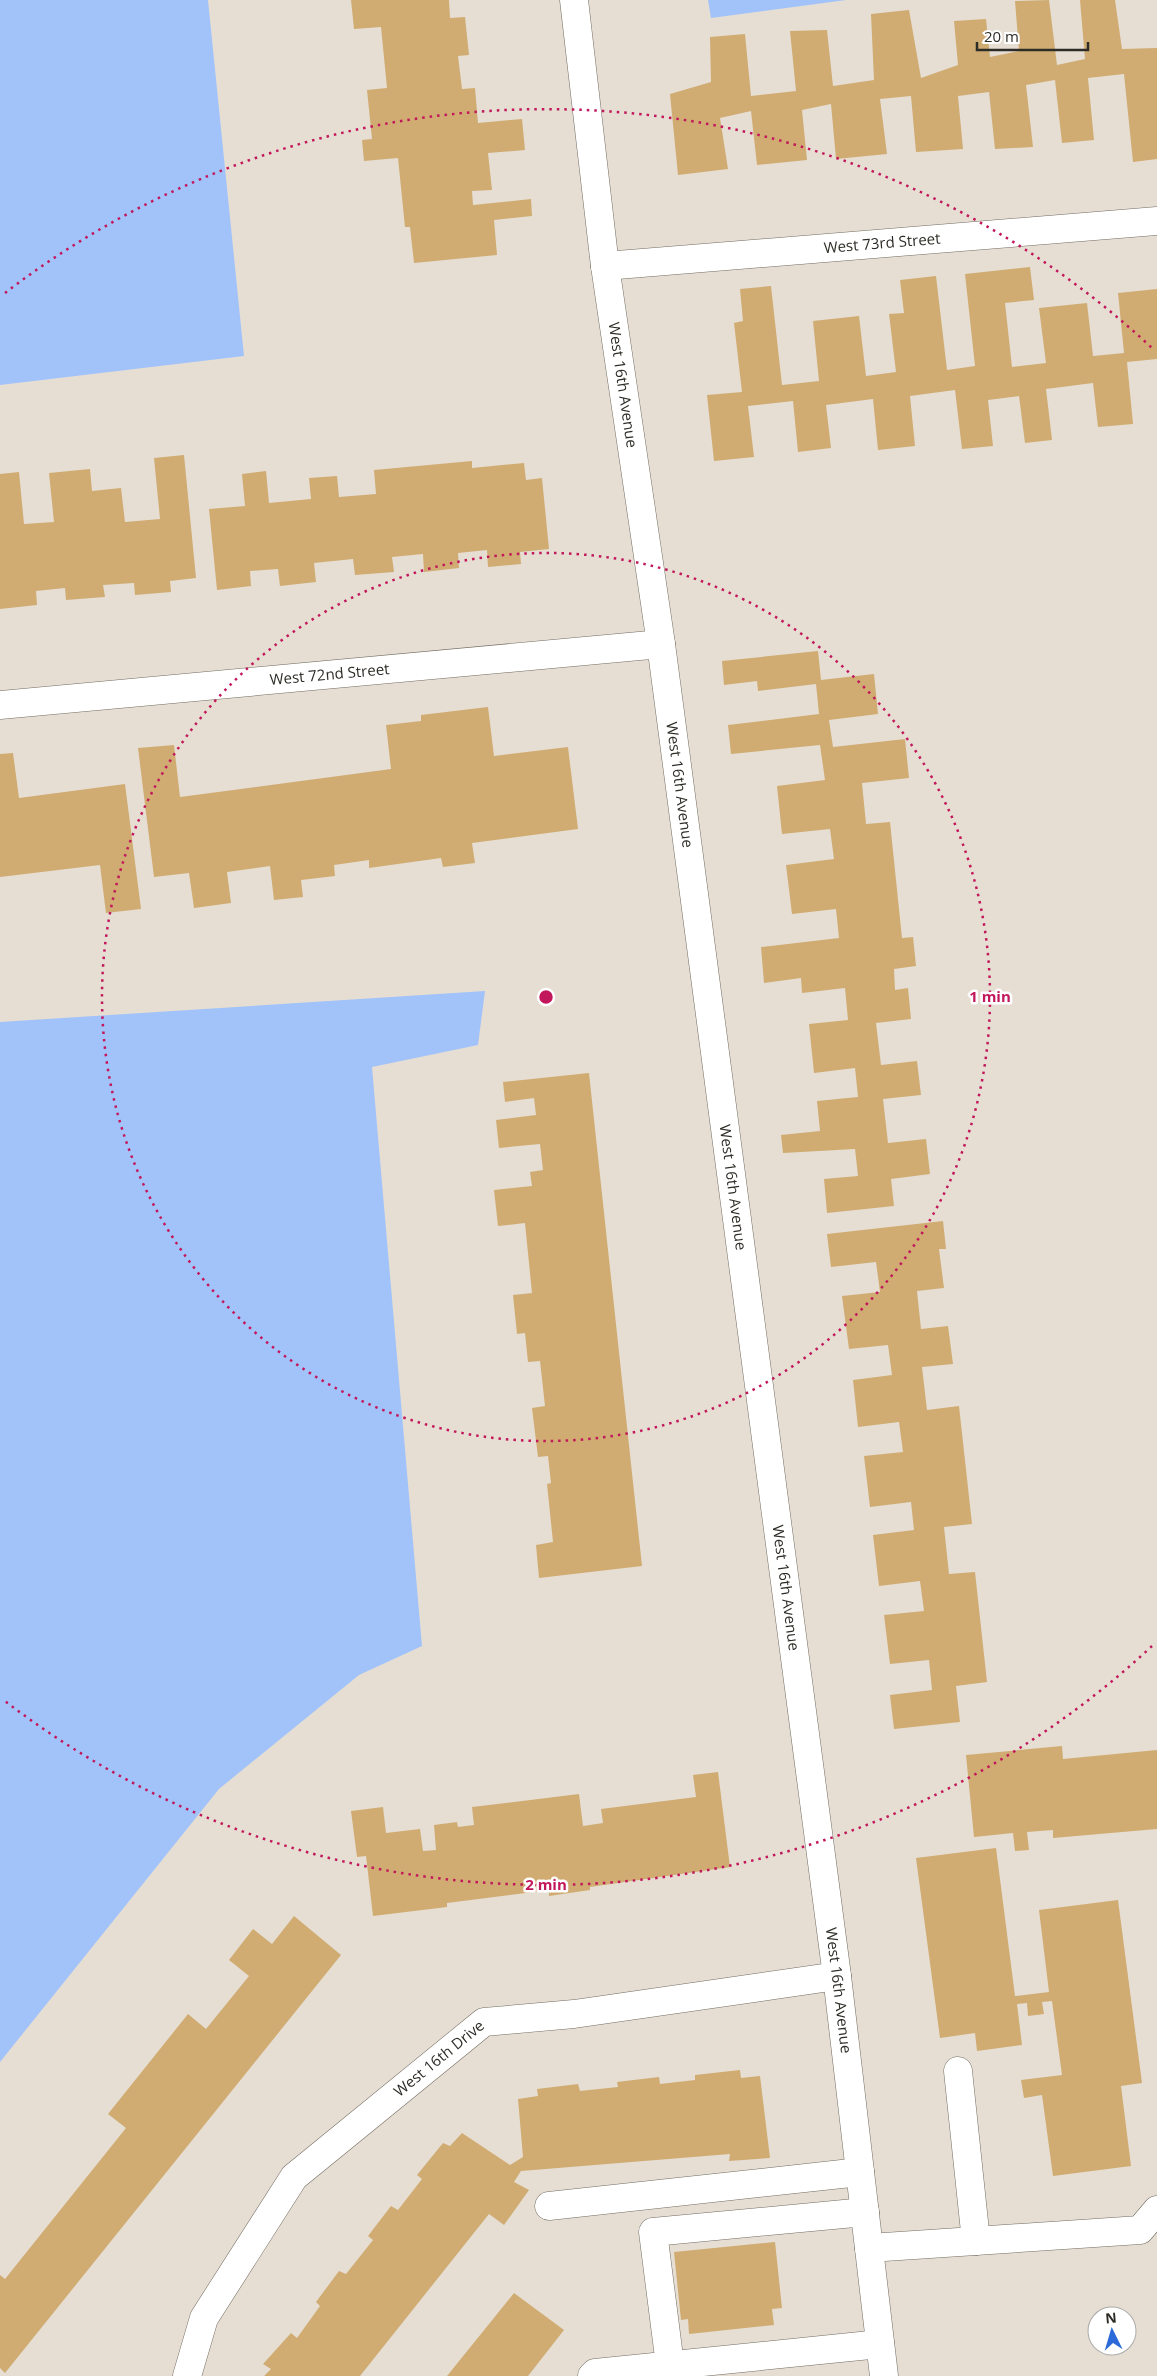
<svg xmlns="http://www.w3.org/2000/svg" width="1157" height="2376" font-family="'Open Sans',sans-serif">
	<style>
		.water { fill: #a2c3fa }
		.building { fill: #d0ac72 }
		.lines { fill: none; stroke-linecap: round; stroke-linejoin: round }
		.minor-casing { stroke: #736c62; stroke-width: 29 }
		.minor { stroke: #fff; stroke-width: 28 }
		.ring { fill: none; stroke: #c2185b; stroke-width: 2.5; stroke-dasharray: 2.5 5 }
		.labels { text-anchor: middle; stroke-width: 5; stroke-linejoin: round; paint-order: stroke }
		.street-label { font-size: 15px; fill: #2e2c27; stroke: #fff }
		.centre { fill: #c2185b; stroke: #fff; stroke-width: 2.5 }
		.ring-label { font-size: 15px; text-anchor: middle; font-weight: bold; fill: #c2185b; stroke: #fff; stroke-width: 5; stroke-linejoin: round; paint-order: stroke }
	</style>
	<rect width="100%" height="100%" fill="#e6ded3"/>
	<g class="water">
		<path d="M0 0H208L244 356 0 385Z"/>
		<path d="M708 0H846L711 18Z"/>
		<path d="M485 991 478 1045 372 1067 422 1646 359 1675 219 1789 0 2062V1022Z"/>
	</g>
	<g class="building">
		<path d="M351 0H449L450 18 465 17 469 55 458 56 462 89 475 88 478 123 522 119 525 150 488 153 492 190 472 191 473 205 531 199 532 216 494 220 497 255 414 263 410 227H405L398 158 364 161 362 140 372 139 367 90 387 88 381 27 354 29Z"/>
		<path d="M1049 0 1057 65 1085 59 1080 0H1115L1122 49 1157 48V159L1133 162 1124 74 1088 78 1094 140 1062 143 1055 80 1026 85 1033 147 995 149 989 92 958 96 963 149 916 152 911 96 880 99 887 154 836 159 831 104 802 110 807 160 757 165 751 111 720 118 728 169 678 175 670 94 711 82 710 37 745 34 751 96 796 91 790 31 827 30 833 86 874 80 871 14 909 10 921 78 958 65 954 21 986 19 990 57 1019 51 1015 1Z"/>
		<path d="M1030 267 1034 300 1005 303 1012 367 1046 363 1039 308 1087 303 1093 356 1124 353 1118 293 1157 289V359L1127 362 1133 424 1098 427 1093 383 1046 389 1052 440 1025 443 1019 396 988 400 993 446 962 449 955 390 910 396 915 446 878 450 873 399 826 405 831 448 798 452 793 401 748 406 754 457 714 461 707 395 742 392 734 323 743 321 740 289 771 286 782 385 819 381 813 321 859 316 866 376 896 372 889 314 904 313 900 280 936 276 947 370 975 366 965 274Z"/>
		<path d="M184 455 196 578 170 581 171 592 135 595 134 583 103 585 105 597 66 600 65 588 36 591 37 605 0 609V474L19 472 24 524 54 522 49 473 90 469 92 491 121 488 125 522 160 519 154 458Z"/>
		<path d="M472 461V468L524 463 526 480 542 478 549 549 520 552 521 564 488 567 487 550 458 553 459 568 424 572 423 554 392 557 394 572 355 575 353 559 314 563 316 582 280 586 278 569 250 571 251 586 217 590 209 509 245 506 242 474 266 471 269 503 311 499 309 478 337 476 339 497 376 494 374 470Z"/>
		<path d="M818 651 821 680 874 674 878 714 829 720 833 747 905 739 909 778 862 783 866 824 890 822 902 938 913 937 916 966 894 969 895 990 908 988 911 1019 876 1023 881 1065 917 1061 921 1095 883 1099 888 1143 926 1139 930 1174 891 1179 894 1206 827 1213 824 1179 858 1176 855 1149 783 1153 781 1135 820 1131 817 1101 858 1097 855 1068 814 1073 809 1024 848 1020 845 988 802 993 801 978 764 983 761 947 839 938 836 909 792 914 786 865 834 859 830 829 782 834 777 786 825 780 820 745 731 754 728 725 819 714 816 684 758 691 757 681 724 685 722 661Z"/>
		<path d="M488 707 494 756 568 747 578 829 472 843 475 863 443 867 441 858 369 868V860L334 865 335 876 301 880 303 897 274 900 270 866 227 872 231 903 194 908 189 873 154 877 138 748 174 745 180 797 391 769 386 725 421 721V715Z"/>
		<path d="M13 753 19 798 125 784 141 909 106 913 100 865 0 877V754Z"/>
		<path d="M589 1073 642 1566 539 1578 536 1545 553 1542 547 1484 551 1483 548 1456 538 1457 532 1408 545 1406 540 1361 528 1362 525 1333 517 1334 513 1295 532 1293 525 1223 498 1226 494 1190 532 1186 530 1172 543 1170 540 1144 499 1148 496 1120 536 1115 534 1098 505 1102 503 1082Z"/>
		<path d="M943 1221 946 1249H939L944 1288 917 1291 921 1329 948 1326 953 1364 922 1367 927 1410 959 1406 972 1524 944 1527 949 1574 975 1572 987 1682 956 1686 960 1722 894 1729 890 1695 932 1690 929 1660 890 1664 884 1615 924 1611 920 1581 879 1586 873 1535 914 1530 911 1502 870 1507 864 1456 903 1452 899 1422 858 1427 853 1380 892 1375 888 1345 849 1349 842 1296 880 1292 876 1262 831 1267 827 1234Z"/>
		<path d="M1062 1746 1063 1759 1157 1750V1829L1053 1838V1830L1027 1832 1029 1850 1015 1851 1013 1833 974 1837 966 1755Z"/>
		<path d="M718 1772 730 1867 590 1887V1890L549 1896V1890L447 1903V1907L373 1916 366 1856 357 1857 351 1811 383 1807 386 1833 420 1829 423 1851 436 1850 434 1825 457 1822 458 1827 474 1825 472 1807 579 1794 583 1826 603 1823 601 1809 696 1797 693 1775Z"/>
		<path d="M996 1848 1015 1996 1049 1992 1039 1910 1118 1900 1142 2083 1121 2086 1131 2166 1053 2176 1042 2095 1024 2098 1021 2080 1062 2075 1052 2001 1042 2002 1044 2014 1028 2016 1027 2003 1017 2004 1022 2045 977 2051 975 2033 940 2038 916 1858Z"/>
		<path d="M294 1916 341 1955 5 2373 0 2368V2275L5 2279 126 2128 108 2114 188 2014 206 2029 249 1976 229 1960 253 1929 272 1944Z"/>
		<path d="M740 2070 741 2078 760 2076 770 2158 729 2161 730 2154 521 2171 514 2182 529 2190 504 2225 489 2214 360 2376H264L271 2369 263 2364 291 2333 297 2338 320 2306 316 2302 339 2271 346 2274 373 2240 368 2236 391 2206 398 2210 422 2179 417 2175 443 2143 450 2146 462 2133 510 2165 523 2157 518 2099 538 2096 537 2089 578 2084 580 2091 618 2087 617 2082 659 2077 660 2084 695 2080V2075Z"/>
		<path d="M775 2242 782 2308 772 2309 774 2325 689 2334 688 2319 681 2320 674 2252Z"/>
		<path d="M514 2293 564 2330 528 2376H447Z"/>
	</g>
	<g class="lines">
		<g class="minor-casing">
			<g id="minor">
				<path id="s1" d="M574 0 605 266 661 644 837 1976 884 2376"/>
				<path id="s2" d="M605 266 1157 221"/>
				<path id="s3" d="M0 705 661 644"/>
				<path d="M958 2071 976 2241"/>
				<path d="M549 2206 860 2172"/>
				<path d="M869 2248 1140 2230 1157 2210"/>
				<path d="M670 2365 653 2232 865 2212"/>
				<path id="s4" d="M187 2376 204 2318 294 2177 484 2022 574 2014 837 1976"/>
				<path d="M592 2376 595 2373 880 2344"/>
			</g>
		</g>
		<use href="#minor" class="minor"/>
	</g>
	<g class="ring">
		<circle cx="546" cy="997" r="444"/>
		<path d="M1152 1646A888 888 0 0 1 5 1701M5 293A888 888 0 0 1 1152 348"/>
	</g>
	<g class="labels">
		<g class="street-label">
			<text dy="5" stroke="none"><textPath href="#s2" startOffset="278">West 73rd Street</textPath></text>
			<text dy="5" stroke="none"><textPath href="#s1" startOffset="388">West 16th Avenue</textPath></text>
			<text dy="5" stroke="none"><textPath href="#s3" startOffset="331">West 72nd Street</textPath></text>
			<text dy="5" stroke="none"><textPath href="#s1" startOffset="792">West 16th Avenue</textPath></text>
			<text dy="5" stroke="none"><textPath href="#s1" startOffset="1198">West 16th Avenue</textPath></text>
			<text dy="5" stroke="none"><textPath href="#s1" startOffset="1602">West 16th Avenue</textPath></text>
			<text dy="5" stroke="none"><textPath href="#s1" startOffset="2008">West 16th Avenue</textPath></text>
			<text dy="5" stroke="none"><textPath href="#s4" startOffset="415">West 16th Drive</textPath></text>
		</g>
	</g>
	<circle cx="546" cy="997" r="8" class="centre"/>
	<g class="ring-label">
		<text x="990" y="1002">1 min</text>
		<text x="546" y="1890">2 min</text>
	</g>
	<g transform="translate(1112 2331) rotate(355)"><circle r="24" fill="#ffffff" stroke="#ababa9"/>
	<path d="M0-4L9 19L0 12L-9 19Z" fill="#2b6ad8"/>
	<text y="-8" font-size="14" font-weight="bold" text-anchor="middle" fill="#2e2c27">N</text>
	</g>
	<path d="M977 42v8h111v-8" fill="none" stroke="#2e2c27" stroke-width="2.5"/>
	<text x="984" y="42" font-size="15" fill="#2e2c27" stroke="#ffffff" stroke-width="4" paint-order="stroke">20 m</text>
</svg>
